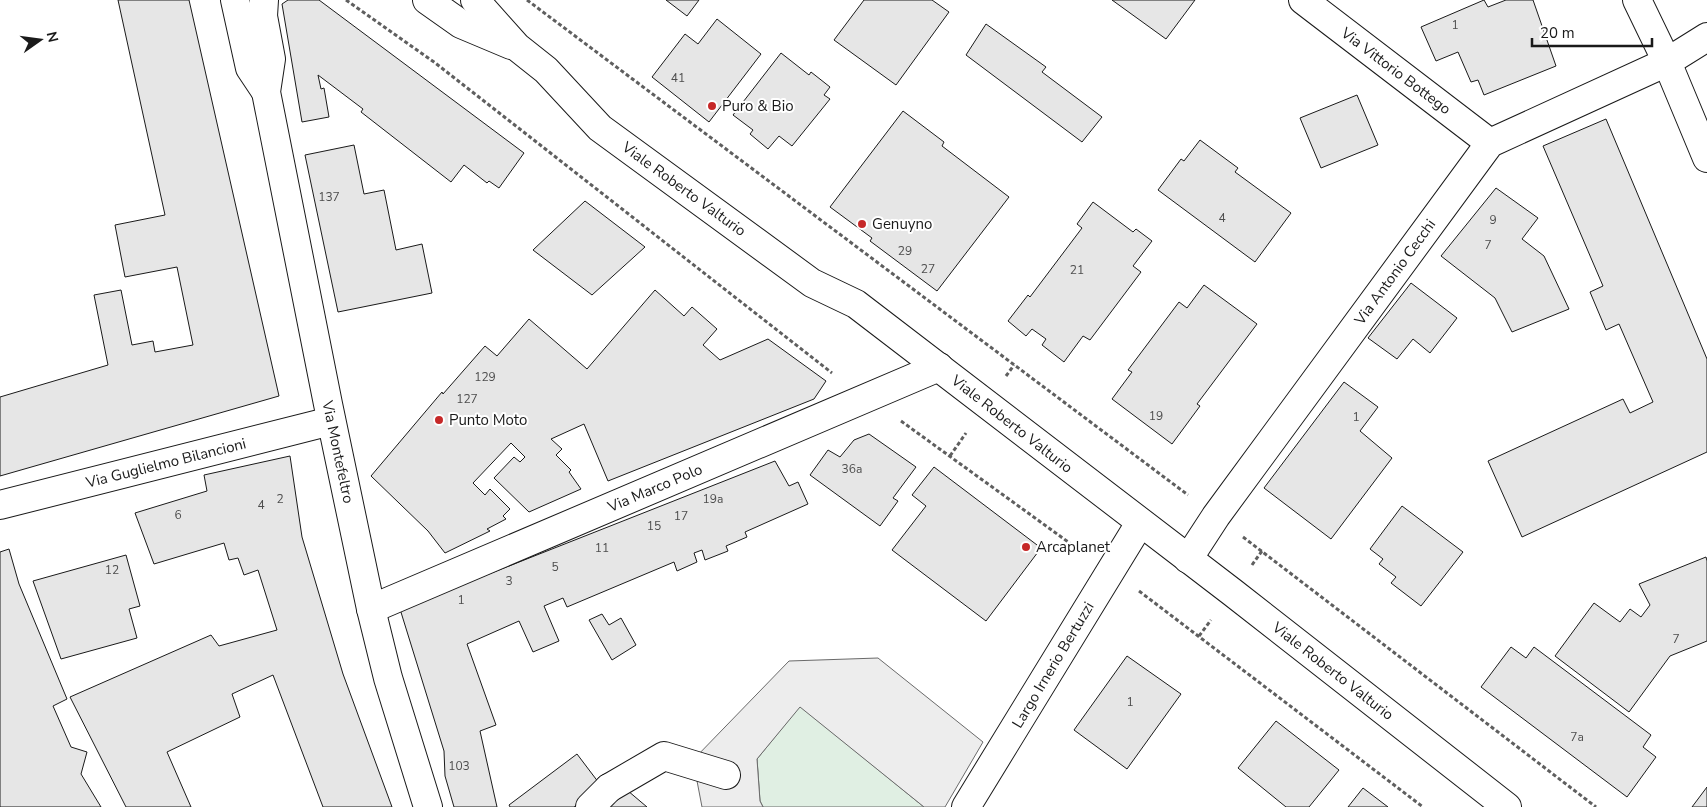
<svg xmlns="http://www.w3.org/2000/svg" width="1707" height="807" font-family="'Nunito Sans',sans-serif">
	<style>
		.green { fill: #e0efe3; stroke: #6a6a6a }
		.parking { fill: #ededed; stroke: #6a6a6a }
		.building { fill: #e6e6e6; stroke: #1a1a1a }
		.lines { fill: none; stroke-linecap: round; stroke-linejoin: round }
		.pedestrian-casing { stroke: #1a1a1a; stroke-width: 30 }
		.minor-casing { stroke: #1a1a1a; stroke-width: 30 }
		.tertiary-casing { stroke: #1a1a1a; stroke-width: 30 }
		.path { stroke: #5f5f5f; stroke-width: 3; stroke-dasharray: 4 2.5; stroke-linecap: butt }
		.pedestrian { stroke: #fff; stroke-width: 28 }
		.minor { stroke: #fff; stroke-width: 28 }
		.tertiary { stroke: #fff; stroke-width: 28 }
		.poi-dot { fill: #c62828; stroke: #fff; stroke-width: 2 }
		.labels { text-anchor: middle; stroke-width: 4; stroke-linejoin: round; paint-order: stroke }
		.number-label { font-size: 12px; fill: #4d4d4d }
		.street-label { font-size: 15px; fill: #1a1a1a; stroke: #fff }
		.poi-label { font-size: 15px; fill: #1a1a1a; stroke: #fff; text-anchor: start }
	</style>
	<rect width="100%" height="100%" fill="#fff"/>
	<path class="green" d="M800 706 924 807H763L760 801 757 759Z"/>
	<path class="parking" d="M878 658 983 742 945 807H924L800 707 757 759 760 801 763 807H702L693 760 789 661Z"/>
	<g class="building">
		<path d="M118 0H189L279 396 0 476V397L108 365 94 295 121 290 132 345 153 341 155 352 193 345 177 267 125 277 115 225 165 215Z"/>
		<path d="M288 0H319L524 153 499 188 489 181 487 183 464 165 451 182 361 112 363 109 318 75 321 89 324 88 329 117 302 122 282 4Z"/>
		<path d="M666 0H699L687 16Z"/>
		<path d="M864 0H932L949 12 896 85 834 40Z"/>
		<path d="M1112 0H1195L1166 39Z"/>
		<path d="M1484 0 1488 7 1506 0H1533L1556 66 1484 95 1478 80 1471 82 1458 52 1436 61 1421 27Z"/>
		<path d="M717 19 761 54 709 122 652 77 685 34 698 44Z"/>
		<path d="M986 24 1046 67 1042 72 1102 117 1082 142 966 55Z"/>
		<path d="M781 53 809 75 811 72 830 87 824 95 830 99 792 146 779 136 768 149 750 134 753 130 733 115Z"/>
		<path d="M1357 95 1378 145 1321 168 1300 118Z"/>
		<path d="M903 111 944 142 942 146 1009 197 937 291 870 241 872 238 830 207Z"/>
		<path d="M1606 119 1707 359V452L1522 537 1488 461 1623 399 1630 413 1653 402 1619 324 1606 330 1590 292 1603 286 1543 146Z"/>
		<path d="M1200 140 1238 168 1235 172 1291 213 1255 262 1158 190 1181 159 1184 161Z"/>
		<path d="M354 145 364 194 384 190 396 250 422 244 432 293 338 312 305 155Z"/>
		<path d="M1496 188 1538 218 1522 239 1544 256 1569 309 1512 332 1495 298 1441 256Z"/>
		<path d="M585 201 645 247 592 295 533 250Z"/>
		<path d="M1093 202 1133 232 1136 229 1152 241 1133 266 1141 272 1090 340 1083 336 1064 362 1042 345 1046 339 1032 329 1026 336 1008 321 1028 295 1030 297 1082 228 1077 224Z"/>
		<path d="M1411 283 1457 318 1430 353 1413 339 1397 359 1368 338Z"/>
		<path d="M1204 285 1257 324 1197 404 1200 406 1172 444 1112 399 1132 372 1128 370 1179 302 1187 308Z"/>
		<path d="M655 290 684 316 692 307 717 329 703 345 720 360 768 339 826 381 814 399 608 481 584 424 551 439 562 449 556 455 571 470 569 472 581 489 529 512 494 478 514 457 520 462 525 457 511 443 473 483 485 495 490 489 510 509 503 516 506 519 487 529 490 531 445 553 428 531 371 476 442 392 443 394 485 346 497 356 529 319 587 369Z"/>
		<path d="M1344 382 1378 407 1360 431 1392 458 1331 539 1264 488Z"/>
		<path d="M869 434 916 467 893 498 898 501 880 526 810 475 828 450 840 457 854 440Z"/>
		<path d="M290 456 302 537 343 674 392 807H323L273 675 232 694 240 717 167 752 191 807H126L70 697 211 635 219 646 277 630 258 570 244 575 238 558 229 560 224 543 154 564 135 513 207 491 204 475Z"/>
		<path d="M775 461 789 486 798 482 808 504 745 532 747 537 726 546 728 551 705 560 702 550 694 553 697 562 677 571 674 562 567 607 563 598 544 606 559 641 533 652 519 621 467 644 496 725 480 731 497 807H454L445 776 444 751 400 609Z"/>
		<path d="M934 467 1041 548 986 621 892 550 926 506 912 495Z"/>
		<path d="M1402 506 1463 552 1421 606 1391 583 1396 577 1379 564 1383 559 1370 549Z"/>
		<path d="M9 549 19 584 67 699 53 706 71 747 87 752 81 774 101 807H0V552Z"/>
		<path d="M126 555 140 606 129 609 137 638 61 659 33 581Z"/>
		<path d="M1706 557 1707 561V641L1670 656 1629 712 1555 656 1594 603 1620 622 1630 609 1641 617 1650 605 1639 584Z"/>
		<path d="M602 614 609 625 621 618 636 645 612 660 589 620Z"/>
		<path d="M1511 647 1526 658 1534 647 1651 735 1643 747 1656 757 1627 797 1481 687Z"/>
		<path d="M1127 656 1181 694 1127 769 1074 730Z"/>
		<path d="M1276 721 1339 770 1309 807H1286L1238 768Z"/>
		<path d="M577 754 602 787 574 807H510L509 805Z"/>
		<path d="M621 785 647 807H600Z"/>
		<path d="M1707 787V807H1692Z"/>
		<path d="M1363 788 1388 807H1348Z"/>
	</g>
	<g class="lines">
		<g class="pedestrian-casing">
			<path id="pedestrian" d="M609 788 664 756 726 775"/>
		</g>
		<g class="minor-casing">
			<g id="minor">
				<path d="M235 0 250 68 266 92"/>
				<path d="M264 0 263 16 271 59 266 92 328 404 371 609 388 678 428 807"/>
				<path d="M1303 0 1490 143"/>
				<path d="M1637 0 1667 62 1707 158"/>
				<path d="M0 505 331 421"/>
				<path d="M1188 559 1216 516 1490 143 1667 62 1707 37"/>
				<path d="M371 609 939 367"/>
				<path d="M590 807 609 788"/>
				<path d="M966 807 1140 523"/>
			</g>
		</g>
		<g class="tertiary-casing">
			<g id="tertiary">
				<path d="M427 0 461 24 511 45"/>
				<path d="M475 0 517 47 546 70 600 128 812 283 856 304 1232 592 1507 807"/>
			</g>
		</g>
		<g class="path">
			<path d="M346 0 434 62 832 373"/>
			<path d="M527 0 1188 495"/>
			<path d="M1006 376 1014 365"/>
			<path d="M901 421 1082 552"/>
			<path d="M950 456 966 433"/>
			<path d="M1243 537 1596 807"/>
			<path d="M1252 565 1262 551"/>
			<path d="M1139 591 1423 807"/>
			<path d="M1199 636 1211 620"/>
		</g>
		<use href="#pedestrian" class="pedestrian"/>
		<use href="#minor" class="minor"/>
		<use href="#tertiary" class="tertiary"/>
	</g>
	<g class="poi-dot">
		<circle cx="712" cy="106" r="5"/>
		<circle cx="862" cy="224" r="5"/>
		<circle cx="439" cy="420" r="5"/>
		<circle cx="1026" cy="547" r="5"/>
	</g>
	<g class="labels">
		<g class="number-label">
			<text x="1455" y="29">1</text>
			<text x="678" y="82">41</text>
			<text x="329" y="201">137</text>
			<text x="1222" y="222">4</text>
			<text x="1493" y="224">9</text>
			<text x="1488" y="249">7</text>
			<text x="905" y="255">29</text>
			<text x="928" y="273">27</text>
			<text x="1077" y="274">21</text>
			<text x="485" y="381">129</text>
			<text x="467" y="403">127</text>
			<text x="1156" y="420">19</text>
			<text x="1356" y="421">1</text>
			<text x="852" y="473">36a</text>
			<text x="280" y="503">2</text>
			<text x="713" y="503">19a</text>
			<text x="261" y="509">4</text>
			<text x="178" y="519">6</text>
			<text x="681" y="520">17</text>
			<text x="654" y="530">15</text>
			<text x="602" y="552">11</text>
			<text x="555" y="571">5</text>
			<text x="112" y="574">12</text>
			<text x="509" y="585">3</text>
			<text x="461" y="604">1</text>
			<text x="1676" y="643">7</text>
			<text x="1130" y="706">1</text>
			<text x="1577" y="741">7a</text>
			<text x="459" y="770">103</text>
		</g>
		<g class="street-label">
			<text transform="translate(1396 71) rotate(37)" y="5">Via Vittorio Bottego</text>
			<text transform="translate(684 189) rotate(36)" y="5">Viale Roberto Valturio</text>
			<text transform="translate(1395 272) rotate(-54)" y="5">Via Antonio Cecchi</text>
			<text transform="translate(1012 424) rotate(38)" y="5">Viale Roberto Valturio</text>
			<text transform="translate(338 452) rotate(78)" y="5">Via Montefeltro</text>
			<text transform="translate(166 463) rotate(-14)" y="5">Via Guglielmo Bilancioni</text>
			<text transform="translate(655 488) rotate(-23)" y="5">Via Marco Polo</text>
			<text transform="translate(1053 665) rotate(-59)" y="5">Largo Irnerio Bertuzzi</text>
			<text transform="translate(1333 671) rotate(38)" y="5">Viale Roberto Valturio</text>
		</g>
		<g class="poi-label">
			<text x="722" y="111">Puro &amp; Bio</text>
			<text x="872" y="229">Genuyno</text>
			<text x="449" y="425">Punto Moto</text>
			<text x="1036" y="552">Arcaplanet</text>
		</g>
	</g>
	<g transform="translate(40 40) rotate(76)" stroke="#ffffff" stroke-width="4" paint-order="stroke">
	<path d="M0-4L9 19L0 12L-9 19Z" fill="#1a1a1a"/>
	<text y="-8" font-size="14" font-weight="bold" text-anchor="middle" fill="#1a1a1a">N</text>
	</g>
	<path d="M1532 38v8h120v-8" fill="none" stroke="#1a1a1a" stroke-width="2.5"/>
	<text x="1540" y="38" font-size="15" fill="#1a1a1a" stroke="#ffffff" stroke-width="4" paint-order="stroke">20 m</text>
</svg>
